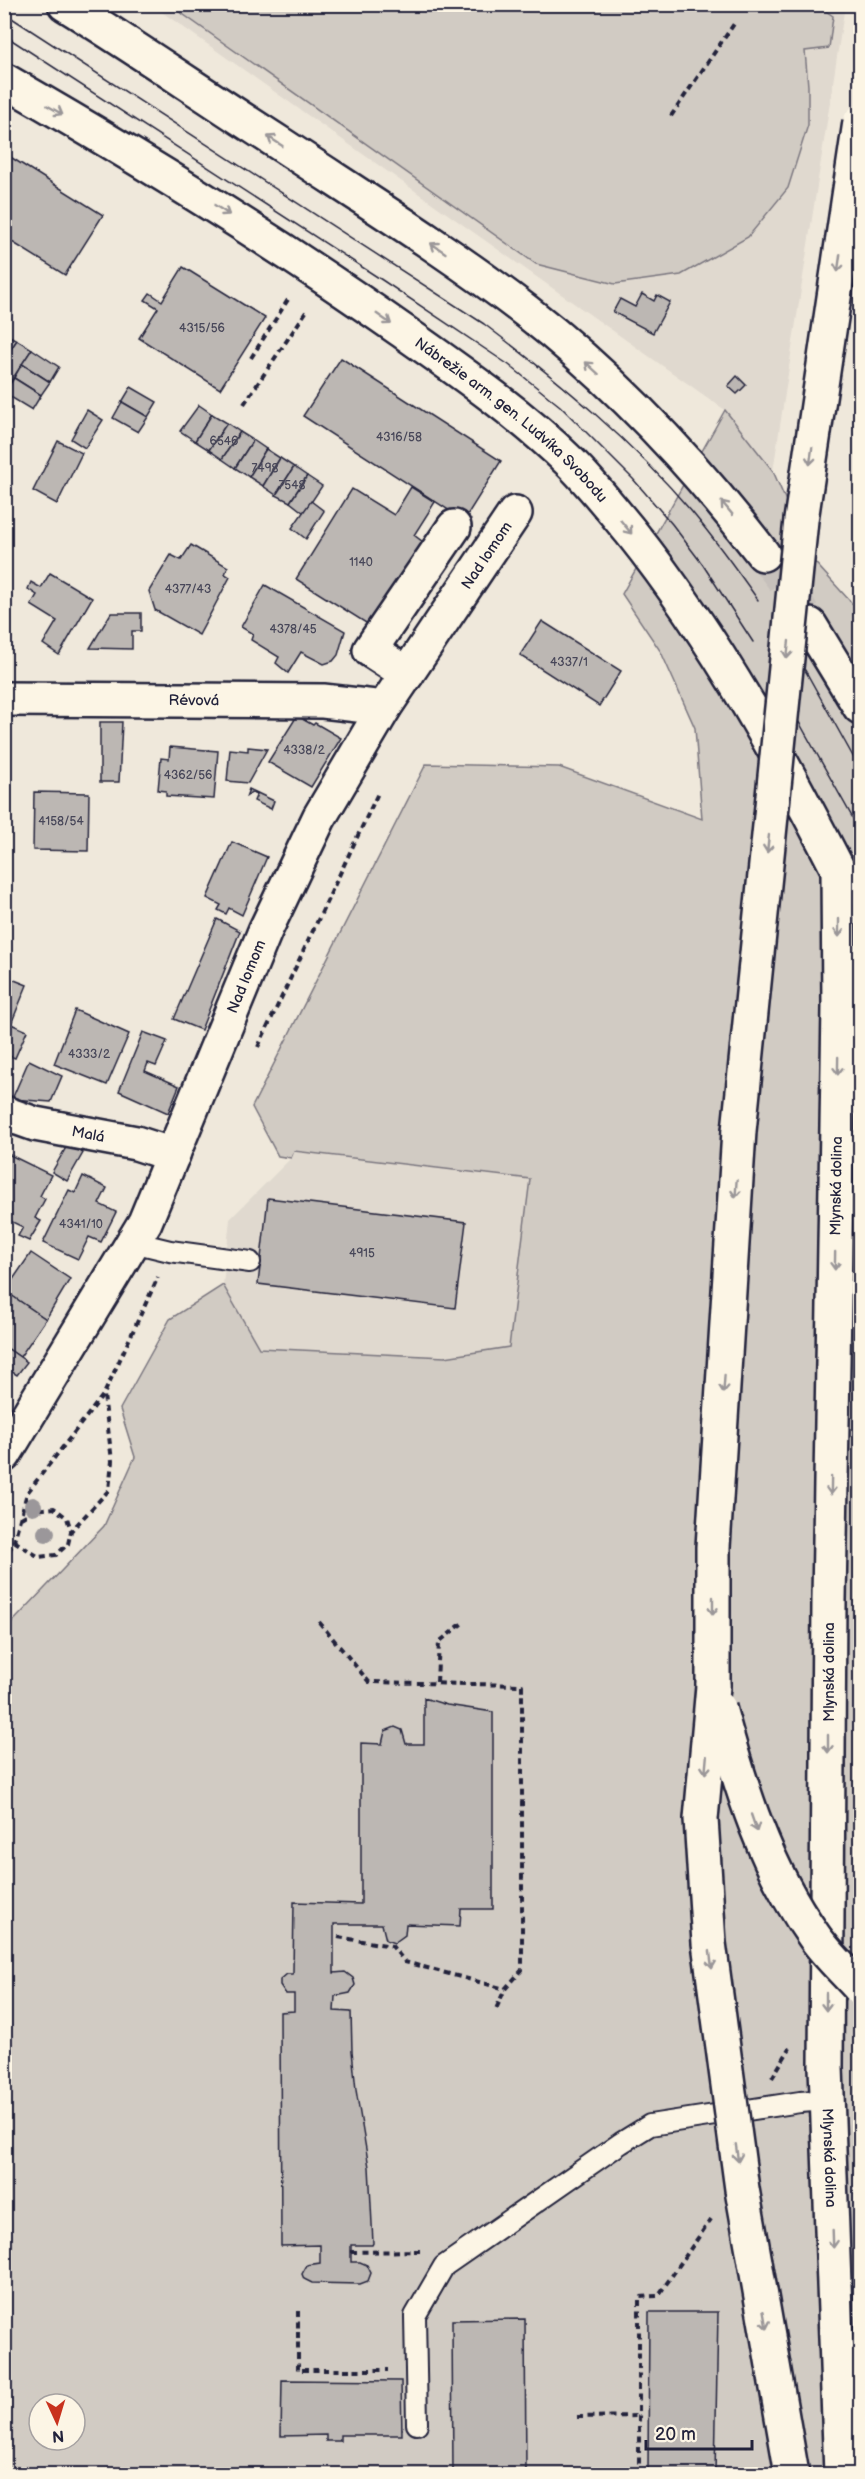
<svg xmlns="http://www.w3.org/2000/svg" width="865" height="2479" font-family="'Balsamiq Sans',sans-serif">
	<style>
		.built { fill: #e0d9cf }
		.green { fill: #d1cbc3; stroke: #7a767f; stroke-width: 1.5; fill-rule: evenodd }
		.building { fill: #bcb7b3; stroke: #22223b; stroke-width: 1.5 }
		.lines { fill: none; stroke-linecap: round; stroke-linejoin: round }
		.secondary-tunnel { stroke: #c6c0bb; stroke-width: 33; stroke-dasharray: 33 16; stroke-linecap: butt }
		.lane-casing { stroke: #22223b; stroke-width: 24 }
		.street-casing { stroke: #22223b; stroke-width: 38 }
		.secondary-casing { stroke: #22223b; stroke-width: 38 }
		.highway-casing { stroke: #22223b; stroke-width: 38 }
		.path { stroke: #22223b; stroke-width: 4; stroke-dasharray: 6 4.5; stroke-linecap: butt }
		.lane { stroke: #fcf5e5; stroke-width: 20 }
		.street { stroke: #fcf5e5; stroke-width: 33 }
		.secondary { stroke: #fcf5e5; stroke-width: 33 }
		.highway { stroke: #fcf5e5; stroke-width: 33 }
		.tram { stroke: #22223b; stroke-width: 1.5 }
		.highway-bridge-casing { stroke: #22223b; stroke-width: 38; stroke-linecap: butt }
		.highway-bridge { stroke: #fcf5e5; stroke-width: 33 }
		.tree { fill: #9b979a }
		.oneway { stroke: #9a9698 }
		.labels { text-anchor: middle; stroke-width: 5; stroke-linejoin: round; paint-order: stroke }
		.number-label { font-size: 12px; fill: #484759 }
		.street-label { font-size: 15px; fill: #22223b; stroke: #fcf5e5 }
	</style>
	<rect width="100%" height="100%" fill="#efe8db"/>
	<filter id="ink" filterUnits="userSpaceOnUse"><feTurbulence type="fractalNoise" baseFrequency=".0167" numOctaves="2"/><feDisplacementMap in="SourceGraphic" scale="12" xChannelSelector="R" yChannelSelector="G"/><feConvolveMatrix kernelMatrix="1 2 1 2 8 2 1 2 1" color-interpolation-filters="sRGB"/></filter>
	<g filter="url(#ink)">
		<g class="built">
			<path d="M152 5H845L773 471 725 410Z"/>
			<path d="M294 1151 530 1179 509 1347 445 1357 259 1348 223 1285 230 1219 291 1158Z"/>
		</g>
		<g class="green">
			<path d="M751 5H817L833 16 829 48 805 51 808 86V125L788 188 748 237 681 275 615 284 536 264 170 5Z"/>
			<path d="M725 410 773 471 810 557 860 612V2474H14L4 2461V1631L104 1526 135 1457 120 1409 170 1319 223 1285 259 1348 445 1357 509 1347 530 1179 294 1151 291 1158 278 1156 252 1107 426 764 559 767 702 819 695 728 661 652 622 594ZM39 2404H75V2440H39Z"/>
		</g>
		<g class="building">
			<path d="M4 153 103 215 65 275 4 237Z"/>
			<path d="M183 267 265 318 220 389 139 338 158 308 145 300 150 293 162 301Z"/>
			<path d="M642 294 654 301 657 295 670 302 653 333 613 312 620 299 635 307Z"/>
			<path d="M4 333 17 340 4 359Z"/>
			<path d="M17 340 32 349 4 392V359Z"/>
			<path d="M32 349 59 367 50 382 22 364Z"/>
			<path d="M341 358 501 461 464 520 303 416Z"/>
			<path d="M22 364 50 382 41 395 14 378Z"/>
			<path d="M737 376 746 385 737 394 728 386Z"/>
			<path d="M14 378 41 395 32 410 4 393Z"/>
			<path d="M131 387 157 402 148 417 122 402Z"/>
			<path d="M122 402 148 417 138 432 113 418Z"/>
			<path d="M199 405 212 414 195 441 180 431Z"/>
			<path d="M87 410 103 420 85 448 71 439Z"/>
			<path d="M212 414 227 423 209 450 195 441Z"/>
			<path d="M227 423 240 432 222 459 209 450Z"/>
			<path d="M240 432 253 440 235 468 222 459Z"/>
			<path d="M253 440 266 449 249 477 235 468Z"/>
			<path d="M58 441 82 453 57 504 33 491Z"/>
			<path d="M266 449 280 458 263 486 249 477Z"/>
			<path d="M280 458 294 467 276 495 263 486Z"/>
			<path d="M294 467 307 476 290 502 276 495Z"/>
			<path d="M307 476 322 486 304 513 290 502Z"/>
			<path d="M411 487 435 502 414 535 427 545 374 628 296 579 352 489 394 515Z"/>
			<path d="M311 501 324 511 306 539 292 528Z"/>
			<path d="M191 545 228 567 225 574 230 577 199 635 155 610 149 591 171 555 181 560Z"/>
			<path d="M50 573 92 598 59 655 43 644 57 621 31 605 37 595 28 589 31 582 41 588Z"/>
			<path d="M265 585 345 631 338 655 333 661 324 664 301 652 288 673 276 663 279 657 251 640 253 634 241 627Z"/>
			<path d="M111 613H141V631H132V649L90 648Z"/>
			<path d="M542 621 621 671 599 706 520 655Z"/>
			<path d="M297 716 313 725 315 723 341 738 311 787 268 762Z"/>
			<path d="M100 722H122L119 782H100Z"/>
			<path d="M170 747 218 751 214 799 166 796V791L158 790 161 758 169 759Z"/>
			<path d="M248 747 267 749 248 783 227 781 230 749 248 751Z"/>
			<path d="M249 789 274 801 271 809 254 801 257 794 251 792 246 797Z"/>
			<path d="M34 792 89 793 88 851 33 850Z"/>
			<path d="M232 842 267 857 242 915 229 908 226 914 218 910 221 905 207 898Z"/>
			<path d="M217 919 240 931 201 1030 174 1019Z"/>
			<path d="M4 976 27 985 11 1024 27 1031 15 1058 4 1054Z"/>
			<path d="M75 1010 129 1034 107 1085 54 1064Z"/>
			<path d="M143 1032 167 1041 156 1066 148 1063 145 1071 179 1086 168 1113 119 1091Z"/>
			<path d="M29 1060 62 1076 51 1102 12 1099Z"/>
			<path d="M68 1144 83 1153 67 1181 52 1172Z"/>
			<path d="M4 1152 51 1175 40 1196 45 1199 35 1218 41 1221 29 1241 18 1236 23 1227 4 1218Z"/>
			<path d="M83 1176 107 1188 99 1204 116 1212 101 1242 89 1237 78 1259 43 1243 69 1190 75 1193Z"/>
			<path d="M268 1198 466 1222 455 1308 258 1284Z"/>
			<path d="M31 1253 70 1279 46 1319 5 1291Z"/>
			<path d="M5 1291 46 1319 20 1357 4 1346Z"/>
			<path d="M4 1346 27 1362 17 1375 4 1367Z"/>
			<path d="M424 1698 447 1705 493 1712V1909H461L460 1926 406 1924 405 1935 394 1943 386 1940 382 1924H334V1973L345 1972 353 1978 355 1985 350 1993 335 1996 334 2011 351 2012 352 2051 356 2090 369 2167 373 2243 372 2245H351V2262H360L367 2265 371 2273 368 2281 360 2284 312 2283 304 2279 302 2274 307 2265 320 2263V2245L281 2246 280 2012 294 2011V1994H286L280 1985V1980L287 1974H293L294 1902 361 1904V1743L382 1744 385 1731 395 1727 402 1730 406 1744H424Z"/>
			<path d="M649 2312H718L715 2474H648Z"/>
			<path d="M525 2319 526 2474H453L452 2320Z"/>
			<path d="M282 2380 401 2381 402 2435H340V2441H326V2435L281 2436Z"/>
		</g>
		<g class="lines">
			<path class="secondary-tunnel" d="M763 554 784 581 803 613"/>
			<g class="lane-casing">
				<g id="lane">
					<path d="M133 1242 170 1251 250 1262"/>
					<path d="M417 2424 415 2316 444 2266 621 2143 650 2125 800 2102 828 2100"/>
				</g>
			</g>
			<g class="street-casing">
				<g id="street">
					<path d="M407 674 370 650 454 527"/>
					<path id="s1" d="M4 699 323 701 384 708"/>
					<path id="s2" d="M4 1113 35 1124 136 1143 173 1155"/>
					<path id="s3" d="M4 1455 145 1222 265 931 319 818 384 708 515 513"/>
				</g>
			</g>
			<g class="secondary-casing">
				<g id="secondary">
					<path d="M65 4C138 49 210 99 282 145 364 199 448 251 526 311 616 381 694 464 763 554"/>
					<path id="s4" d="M4 80C140 158 273 240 401 330 459 371 520 413 571 463 592 484 611 508 630 531 718 641 785 765 848 889"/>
					<path d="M810 625 860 707"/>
					<path id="s5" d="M838 870 839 1007 829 1600 826 2067 841 2474"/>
				</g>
			</g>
			<g class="highway-casing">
				<g id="highway">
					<path d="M713 1686V1547L739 1131"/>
					<path d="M755 2262 792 2474"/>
				</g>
			</g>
			<g class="path">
				<path d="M671 116 736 21"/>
				<path d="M251 358 289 298"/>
				<path d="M244 404 308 309"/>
				<path d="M258 1047 379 791"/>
				<path d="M21 1518 35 1510 54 1508 67 1518 71 1530"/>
				<path d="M14 1541 39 1557 56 1555 68 1544 71 1531 109 1490 112 1461 104 1395"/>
				<path d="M4 1561 14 1541 27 1493 104 1394 158 1277"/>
				<path d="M319 1622 369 1682 522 1685V1970L505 1989 496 2009"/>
				<path d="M437 1682 439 1642 464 1622"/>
				<path d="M338 1937 392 1946 405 1962 505 1989"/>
				<path d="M772 2078 790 2048"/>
				<path d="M351 2252 420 2251"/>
				<path d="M298 2311V2370H388"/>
				<path d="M577 2417 639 2416"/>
				<path d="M639 2474V2297L658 2296 711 2219"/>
			</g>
			<use href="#lane" class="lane"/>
			<use href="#street" class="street"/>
			<use href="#secondary" class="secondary"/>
			<use href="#highway" class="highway"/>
			<g class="tram">
				<path d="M4 13 484 324C558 380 631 440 692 512 715 540 737 570 758 600"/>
				<path d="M4 35 382 280 509 365 560 406 633 479 672 524 703 565 753 642"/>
				<path d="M805 670 860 769"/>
				<path d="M799 722 860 831"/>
			</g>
			<g class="highway-bridge-casing">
				<g id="highway-bridge">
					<path d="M739 1131 801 520 860 122"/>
					<path d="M713 1686 701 1819 709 1943 742 2189 755 2262"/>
					<path d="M719 1708C741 1789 765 1867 814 1936 827 1955 845 1971 860 1988"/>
				</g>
			</g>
			<use href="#highway-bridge" class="highway-bridge"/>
		</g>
		<g class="tree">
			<circle cx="33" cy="1506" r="9"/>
			<circle cx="46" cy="1533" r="9"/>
		</g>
		<defs><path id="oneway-shaft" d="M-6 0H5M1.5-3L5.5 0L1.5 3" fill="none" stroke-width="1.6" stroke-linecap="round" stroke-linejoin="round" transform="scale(1.5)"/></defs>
		<g class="oneway">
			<use href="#oneway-shaft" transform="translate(55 110) rotate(30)"/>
			<use href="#oneway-shaft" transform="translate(275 141) rotate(-147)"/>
			<use href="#oneway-shaft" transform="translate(222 210) rotate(33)"/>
			<use href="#oneway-shaft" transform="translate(438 248) rotate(-146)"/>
			<use href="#oneway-shaft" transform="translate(839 263) rotate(98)"/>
			<use href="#oneway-shaft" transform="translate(384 319) rotate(35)"/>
			<use href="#oneway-shaft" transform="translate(592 368) rotate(-138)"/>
			<use href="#oneway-shaft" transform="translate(811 456) rotate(98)"/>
			<use href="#oneway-shaft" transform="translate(727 508) rotate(-130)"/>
			<use href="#oneway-shaft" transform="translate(626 527) rotate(51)"/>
			<use href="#oneway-shaft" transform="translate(788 650) rotate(96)"/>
			<use href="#oneway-shaft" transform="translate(768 844) rotate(96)"/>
			<use href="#oneway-shaft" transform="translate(839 928) rotate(90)"/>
			<use href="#oneway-shaft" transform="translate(838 1066) rotate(91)"/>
			<use href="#oneway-shaft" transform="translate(736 1189) rotate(94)"/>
			<use href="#oneway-shaft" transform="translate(835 1261) rotate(91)"/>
			<use href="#oneway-shaft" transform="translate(724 1384) rotate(94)"/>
			<use href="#oneway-shaft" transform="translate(831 1486) rotate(91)"/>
			<use href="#oneway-shaft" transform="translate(713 1606) rotate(90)"/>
			<use href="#oneway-shaft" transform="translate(828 1744) rotate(90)"/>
			<use href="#oneway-shaft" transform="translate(706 1765) rotate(95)"/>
			<use href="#oneway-shaft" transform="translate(754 1823) rotate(71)"/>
			<use href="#oneway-shaft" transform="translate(711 1960) rotate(83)"/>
			<use href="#oneway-shaft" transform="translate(826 2002) rotate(90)"/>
			<use href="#oneway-shaft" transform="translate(737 2153) rotate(82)"/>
			<use href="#oneway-shaft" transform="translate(833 2239) rotate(88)"/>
			<use href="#oneway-shaft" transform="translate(765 2320) rotate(80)"/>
		</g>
	</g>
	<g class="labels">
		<g class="number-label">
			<text x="202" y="332">4315/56</text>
			<text x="399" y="441">4316/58</text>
			<text x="224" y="445">6546</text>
			<text x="265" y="472">7498</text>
			<text x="292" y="489">7548</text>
			<text x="361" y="566">1140</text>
			<text x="188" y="593">4377/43</text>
			<text x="293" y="633">4378/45</text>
			<text x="569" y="666">4337/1</text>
			<text x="304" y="754">4338/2</text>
			<text x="188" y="779">4362/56</text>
			<text x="61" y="825">4158/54</text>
			<text x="89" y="1058">4333/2</text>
			<text x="81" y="1228">4341/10</text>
			<text x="362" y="1257">4915</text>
		</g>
		<g class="street-label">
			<text dy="5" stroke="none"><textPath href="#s4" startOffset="612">Nábrežie arm. gen. Ludvíka Svobodu</textPath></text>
			<text dy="5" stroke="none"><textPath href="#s3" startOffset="1024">Nad lomom</textPath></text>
			<text dy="5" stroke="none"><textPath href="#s1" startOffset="190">Révová</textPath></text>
			<text dy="5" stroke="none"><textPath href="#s3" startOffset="538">Nad lomom</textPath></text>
			<text dy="5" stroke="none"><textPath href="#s2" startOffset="87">Malá</textPath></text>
			<text transform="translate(836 1186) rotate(-89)" y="5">Mlynská dolina</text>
			<text transform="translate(829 1672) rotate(-90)" y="5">Mlynská dolina</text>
			<text dy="5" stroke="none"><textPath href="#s5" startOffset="1288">Mlynská dolina</textPath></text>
		</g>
	</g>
	<rect width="865" height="2479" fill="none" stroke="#fcf5e5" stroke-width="24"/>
	<rect x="12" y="12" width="841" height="2455" fill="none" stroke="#22223b" stroke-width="2" filter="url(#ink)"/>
	<g transform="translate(57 2422) rotate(176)"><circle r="28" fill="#fcf5e5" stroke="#a5a1a1" stroke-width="1.5"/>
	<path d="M0-4.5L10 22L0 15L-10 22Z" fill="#c8321e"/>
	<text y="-9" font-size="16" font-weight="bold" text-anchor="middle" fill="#22223b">N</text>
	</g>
	<path d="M646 2440v9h106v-9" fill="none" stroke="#22223b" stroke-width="3"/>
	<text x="655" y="2440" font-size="18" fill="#22223b" stroke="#fcf5e5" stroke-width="4.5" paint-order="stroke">20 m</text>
</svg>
